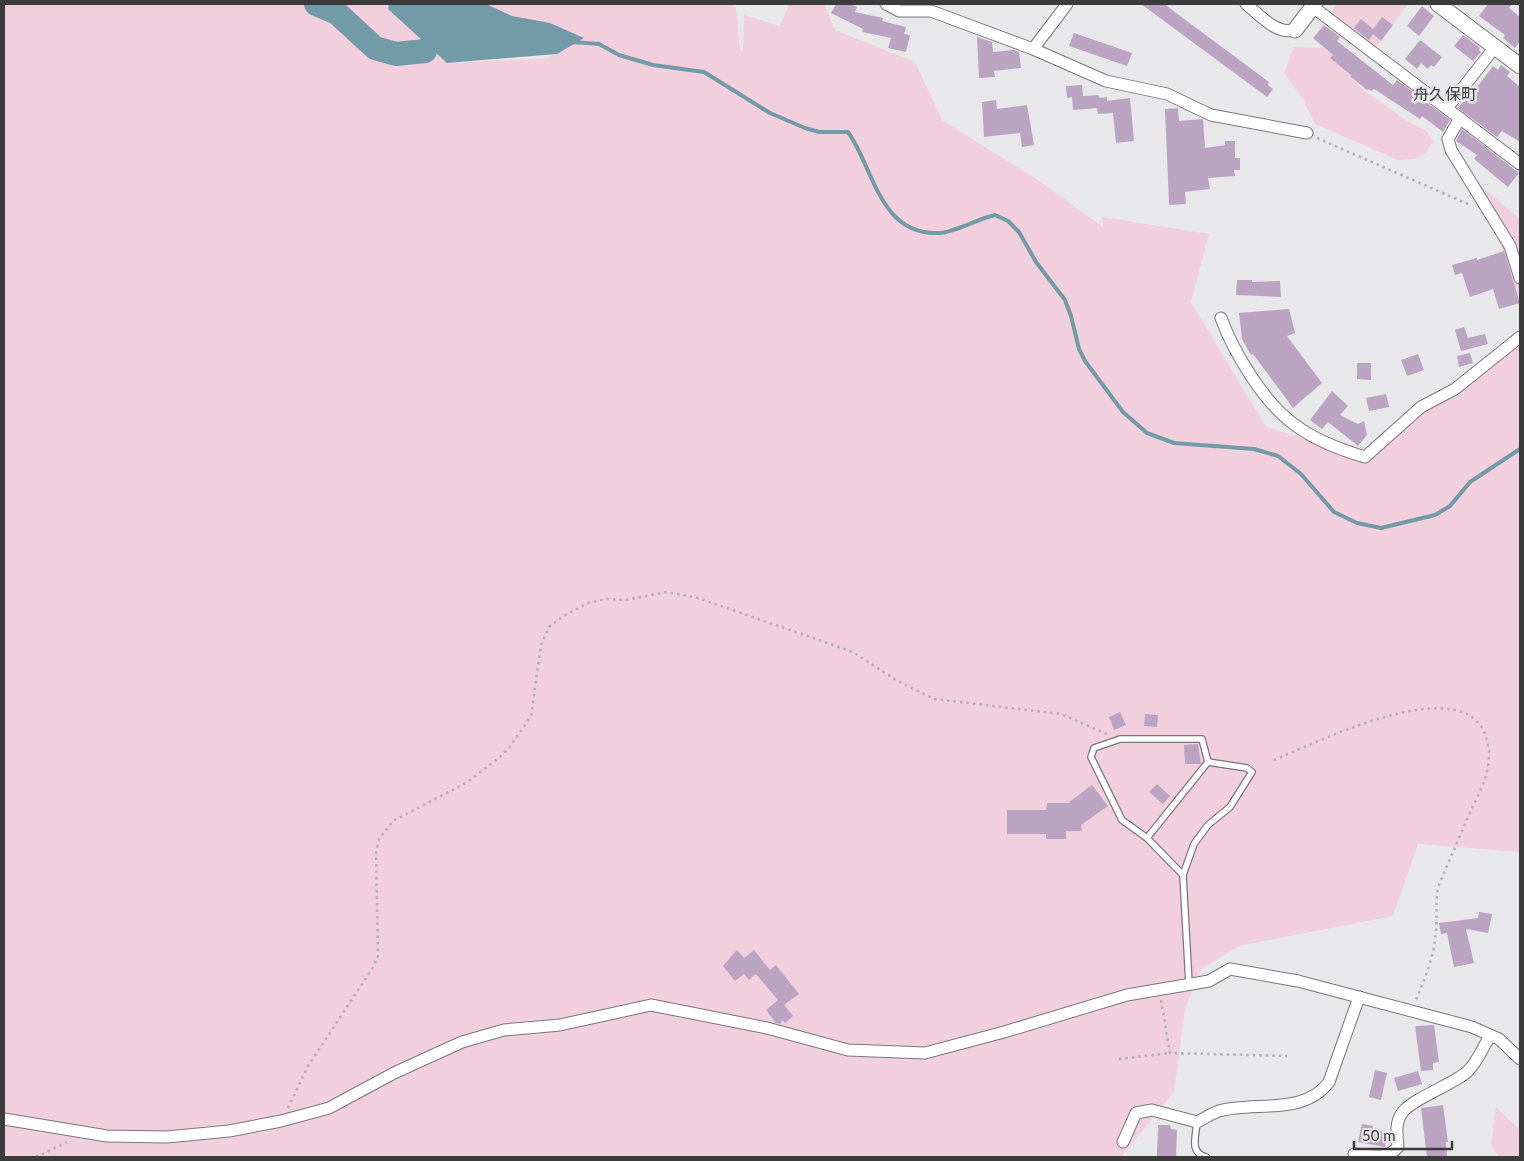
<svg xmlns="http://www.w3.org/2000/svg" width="1524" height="1161" font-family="Lato,'Noto Sans JP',sans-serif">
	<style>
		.green { fill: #f2cfdd }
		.water { fill: #729ba7 }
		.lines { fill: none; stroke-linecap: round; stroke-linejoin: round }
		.stream { stroke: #729ba7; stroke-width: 4 }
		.river { stroke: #729ba7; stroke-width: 24 }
		.building { fill: #bba4c2 }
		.lane-casing { stroke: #77777a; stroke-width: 8 }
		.street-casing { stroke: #77777a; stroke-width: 13 }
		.secondary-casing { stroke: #77777a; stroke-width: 17 }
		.path { stroke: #b0b0b2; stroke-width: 2.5; stroke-dasharray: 2.5 4; stroke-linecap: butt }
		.lane { stroke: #fff; stroke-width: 5.5 }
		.street { stroke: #fff; stroke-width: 11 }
		.secondary { stroke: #fff; stroke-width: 15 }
		.labels { text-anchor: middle; stroke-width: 5; stroke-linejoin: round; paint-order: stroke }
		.quarter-label { font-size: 16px; fill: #3b3b3c; stroke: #e8e8eb }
	</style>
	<rect width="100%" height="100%" fill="#e8e8eb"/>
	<g class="green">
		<path d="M4 4H391L447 63 548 58 583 38 550 23 512 16 486 4H731L736 7 740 51H743L744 15 780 26 789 4H824L835 30 915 62 942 120 1038 180 1103 227 1102 217 1209 234 1191 302 1266 427 1365 457 1520 338V852L1418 844 1393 916 1239 946 1201 969 1185 1009 1174 1092 1121 1157H4Z"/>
		<path d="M1337 4H1408L1374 50 1330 13Z"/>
		<path d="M1294 47 1325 48 1362 89 1407 121 1427 131 1433 142 1427 151 1416 159 1398 160 1315 124 1303 99 1284 73Z"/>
		<path d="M1480 185 1520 219V300Z"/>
		<path d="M1496 1107 1520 1130V1157H1499L1491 1146Z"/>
	</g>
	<path class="water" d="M389 4H486L512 16 550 23 584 38 557 54 447 63 388 9Z"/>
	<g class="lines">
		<g class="stream">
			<path d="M573 42 599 44 619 55 653 65 704 72 770 113 805 128 819 132H848C874 168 879 236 940 233 956 232 977 219 995 215L1008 221 1019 232 1036 262 1065 300 1071 316 1079 349 1085 361 1123 412 1147 433 1174 443 1254 449 1278 456 1301 474 1334 512 1357 523 1381 528 1435 515 1450 506 1470 482 1520 449"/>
			<path d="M425 51 437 47"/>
		</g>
		<path class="river" d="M316 4 337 13 375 48 396 54 425 51"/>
	</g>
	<g class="building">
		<path d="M836 4H850L857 7 855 12 883 18 882 21 906 27 904 34 910 35 906 52 888 48 891 38 862 32 863 29 831 13Z"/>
		<path d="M1141 4H1164L1269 82 1268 85 1273 89 1267 97Z"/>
		<path d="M1488 4H1512L1509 8 1520 17V41L1515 48 1503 38 1505 35 1479 16Z"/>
		<path d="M1422 6 1434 16 1419 36 1407 26Z"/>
		<path d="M1382 17 1393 25 1381 41 1373 34 1369 40 1354 28 1361 19 1373 29Z"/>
		<path d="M1324 25 1340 37 1337 41 1393 85 1397 80 1450 120 1443 132 1422 116 1420 119 1374 89 1371 91 1368 89 1367 90 1350 76 1351 75 1330 58 1333 55 1313 38Z"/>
		<path d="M1074 33 1132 53 1127 66 1069 46Z"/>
		<path d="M1463 35 1480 48 1479 50 1481 52 1473 61 1454 46Z"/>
		<path d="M977 37 992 42 993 52 1014 50 1019 52 1021 68 994 71 995 77 979 78Z"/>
		<path d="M1420 40 1442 57 1434 67 1431 65 1428 69 1421 63 1417 69 1405 59Z"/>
		<path d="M1501 65 1510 72 1507 76 1520 87V142L1502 131 1497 137 1458 108 1470 93 1472 94 1493 66 1498 70Z"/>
		<path d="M1082 85 1083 96 1098 95 1100 98 1107 97V101L1130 98 1134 141 1116 143 1113 113 1098 114 1097 108 1073 110 1072 97 1067 98 1066 86Z"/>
		<path d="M996 100 997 109 1027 105 1034 145 1022 147 1020 133 984 137 982 102Z"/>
		<path d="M1178 108 1179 121 1203 119 1205 148 1225 145V141H1235V158H1240V170H1234L1235 176 1208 178 1210 189 1185 192 1186 204 1169 205 1165 109Z"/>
		<path d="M1462 129 1519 173 1508 187 1474 159 1477 155 1456 141Z"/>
		<path d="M1504 251 1520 303 1499 309 1493 289 1470 297 1462 273 1455 275 1452 265 1477 258V260Z"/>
		<path d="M1237 280H1252V282L1280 281 1281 297 1236 295Z"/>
		<path d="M1289 309 1295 333 1287 336 1322 383 1293 408 1253 354 1251 355 1242 339 1239 313Z"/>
		<path d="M1464 327 1468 338 1485 334 1488 344 1461 351 1455 330Z"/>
		<path d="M1470 353 1473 363 1459 367 1457 356Z"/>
		<path d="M1418 354 1424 370 1407 376 1401 360Z"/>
		<path d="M1357 363H1371V380L1357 379Z"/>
		<path d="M1332 391 1348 406 1340 415 1358 424 1364 421 1367 435 1358 446 1328 422 1322 429 1310 420Z"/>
		<path d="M1386 394 1389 407 1369 411 1366 398Z"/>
		<path d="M1120 712 1126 725 1114 730 1109 717Z"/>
		<path d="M1145 714 1158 715 1157 727 1144 726Z"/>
		<path d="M1198 744 1201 764H1185L1184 745Z"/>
		<path d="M1157 784 1170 796 1163 804 1149 792Z"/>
		<path d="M1092 785 1108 806 1081 825 1082 831H1066V839H1046V834H1007V810H1046L1047 803H1068Z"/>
		<path d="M1479 912 1492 914 1488 933 1466 929 1474 963 1454 967 1447 933 1441 934 1439 923 1478 918Z"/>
		<path d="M737 950 744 958 754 950 770 970 776 965 799 994 784 1005 793 1016 785 1023 783 1020 780 1024 776 1023 766 1010 778 1000 756 974 749 980 744 974 735 981 723 966Z"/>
		<path d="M1434 1025 1439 1062 1433 1063V1070L1421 1071 1415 1026Z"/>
		<path d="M1375 1070 1387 1073 1381 1100 1369 1097Z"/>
		<path d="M1418 1071 1422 1084 1398 1091 1394 1078Z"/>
		<path d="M1443 1105 1448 1142H1446L1447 1157H1427L1421 1108Z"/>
		<path d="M1362 1124 1373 1126 1372 1130 1387 1132 1385 1147 1358 1142Z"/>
		<path d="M1158 1125H1170L1171 1129 1177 1130 1176 1157 1157 1156Z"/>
	</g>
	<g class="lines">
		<g class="lane-casing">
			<g id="lane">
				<path d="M1147 838 1208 762 1202 739H1120L1094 748 1091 757 1122 820 1147 838 1183 875 1189 984"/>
				<path d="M1183 875 1194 844 1208 825 1230 807 1252 772 1247 768 1208 762"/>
				<path d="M1197 1122C1196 1137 1189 1152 1206 1157"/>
			</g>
		</g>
		<g class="street-casing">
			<g id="street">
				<path d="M886 4 899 11H931L1033 49 1106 81 1167 94 1211 115 1307 133"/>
				<path d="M1246 4C1260 15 1276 35 1295 30"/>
				<path d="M1313 7 1520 164"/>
				<path d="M1033 49 1067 4"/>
				<path d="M1447 108 1495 47"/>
				<path d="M1460 118 1448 139 1451 150 1510 246 1520 278"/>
				<path d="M1221 318C1234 353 1264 403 1295 425 1315 440 1341 450 1365 457L1421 407 1455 389 1520 337"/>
				<path d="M4 1119 107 1136 167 1137 229 1131 281 1121 329 1108 394 1073 462 1042 504 1030 560 1025 651 1005 767 1028 848 1050 925 1053 1004 1032 1127 995 1209 981 1230 969 1298 981 1472 1027 1499 1039 1520 1059"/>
				<path d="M1123 1142 1136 1113 1152 1110 1197 1122C1204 1119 1212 1113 1219 1111 1255 1101 1304 1116 1329 1082L1359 997"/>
				<path d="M1354 1154C1371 1155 1386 1161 1398 1147 1397 1136 1395 1122 1402 1113 1410 1100 1452 1085 1467 1072 1477 1063 1483 1047 1490 1036"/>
			</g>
		</g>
		<g class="secondary-casing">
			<g id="secondary">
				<path d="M1438 4 1520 66"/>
				<path d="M1295 30 1315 4"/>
			</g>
		</g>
		<g class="path">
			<path d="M1317 138 1470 205"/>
			<path d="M1274 760C1315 743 1446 678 1480 725 1490 739 1491 758 1486 775 1483 787 1476 799 1471 810 1460 836 1449 861 1438 887 1435 904 1438 921 1435 939 1433 960 1424 980 1416 1000"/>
			<path d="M1161 1000 1170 1053 1287 1056"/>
			<path d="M1119 1059 1170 1053"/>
			<path d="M288 1108 308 1066 372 969 378 956 376 853 379 839 393 821 466 783 495 761 509 748 531 716 541 645 549 627 562 617 588 603 605 599 626 600 667 592 698 598 853 652 896 680 934 699 1061 714 1107 734"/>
			<path d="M36 1157 67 1142"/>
		</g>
		<use href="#lane" class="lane"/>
		<use href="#street" class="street"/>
		<use href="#secondary" class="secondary"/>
	</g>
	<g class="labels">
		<g class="quarter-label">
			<text x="1445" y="100">舟久保町</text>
		</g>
	</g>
	<rect width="1524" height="1161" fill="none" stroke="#3b3b3c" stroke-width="10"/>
	<path d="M1354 1141v8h98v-8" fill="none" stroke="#3b3b3c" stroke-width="2.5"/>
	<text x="1362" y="1141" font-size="15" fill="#3b3b3c" stroke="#e8e8eb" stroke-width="4" paint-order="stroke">50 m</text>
</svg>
